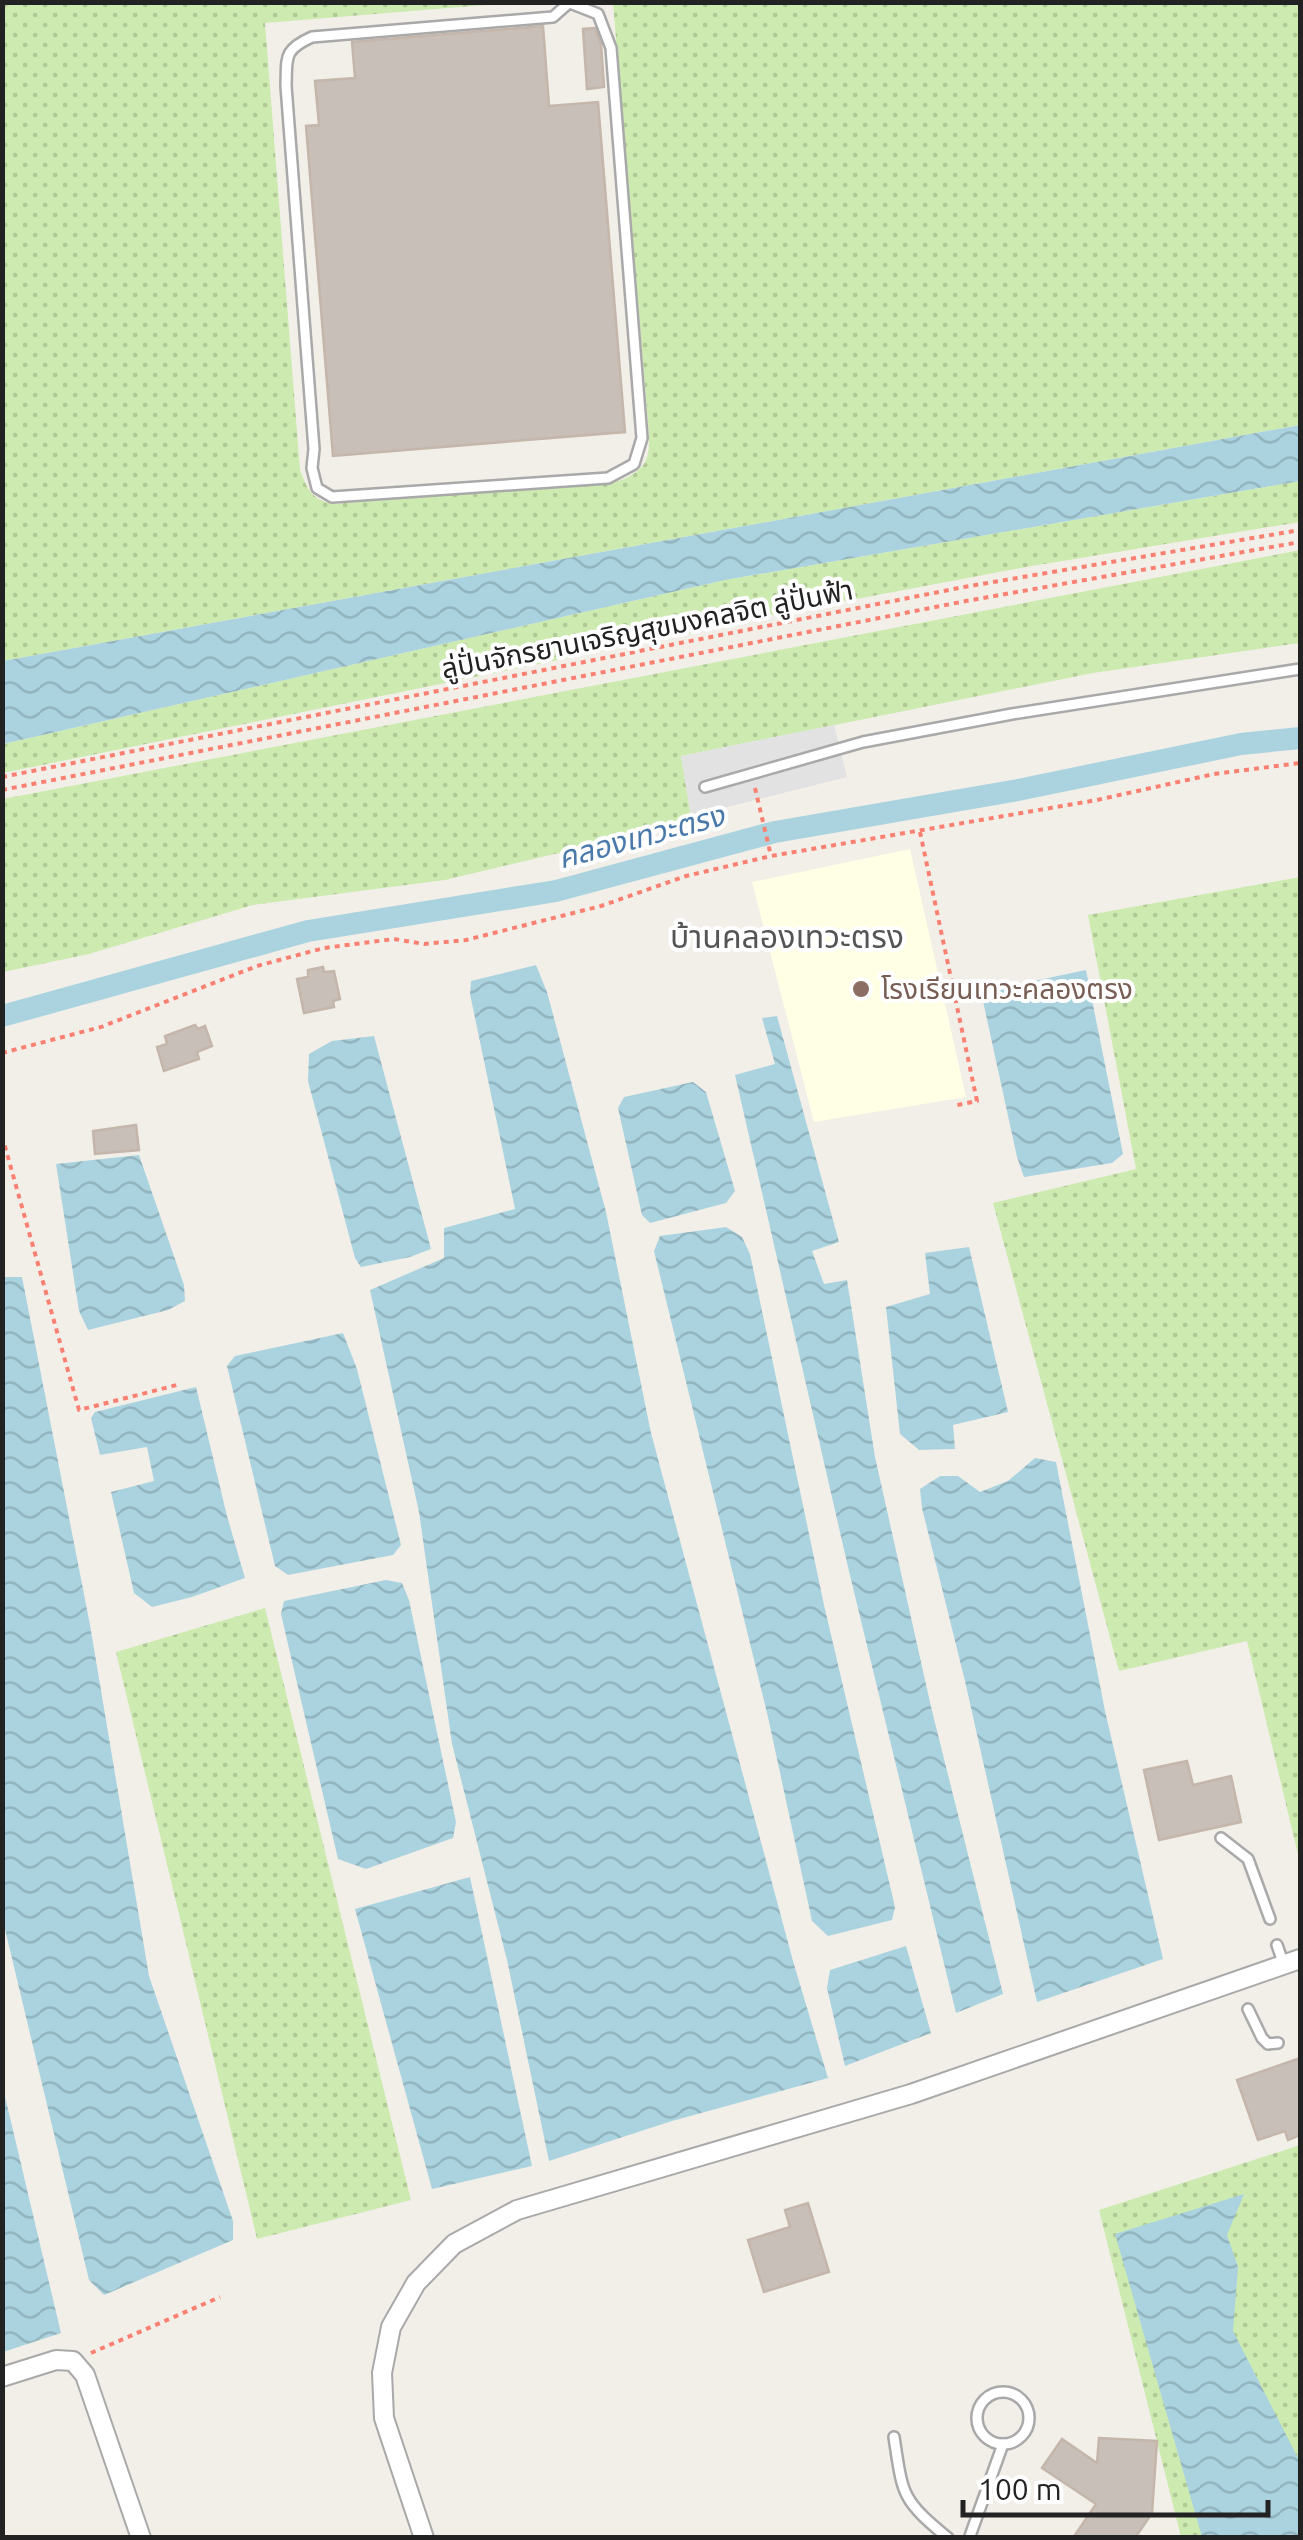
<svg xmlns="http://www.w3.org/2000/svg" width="1303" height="2540" font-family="Ubuntu,'Noto Sans Thai',sans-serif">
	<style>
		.education { fill: #ffffe5 }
		.grass { fill: url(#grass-dots) }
		.parking { fill: #e2e2e2 }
		.water { fill: url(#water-waves) }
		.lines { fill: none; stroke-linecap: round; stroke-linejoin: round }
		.canal { stroke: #aad3df; stroke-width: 22 }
		.building { fill: #c7bfb8; stroke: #c4b6ab; stroke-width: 2.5 }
		.service-casing { stroke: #a9a9a9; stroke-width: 14 }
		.minor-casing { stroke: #a9a9a9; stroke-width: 22 }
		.path { stroke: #fa8072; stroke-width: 4; stroke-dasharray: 5 5; stroke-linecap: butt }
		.service { stroke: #fff; stroke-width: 9 }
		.minor { stroke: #fff; stroke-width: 18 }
		.education-dot { fill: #8d6e63; stroke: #fff; stroke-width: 4 }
		.labels { text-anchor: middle; stroke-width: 8; stroke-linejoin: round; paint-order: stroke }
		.street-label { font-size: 28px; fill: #222; stroke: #fff }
		.education-label { font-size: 28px; fill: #785e54; stroke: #fff; text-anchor: start }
		.water-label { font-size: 30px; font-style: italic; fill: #4a7aab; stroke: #fff }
		.quarter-label { font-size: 32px; fill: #555; stroke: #fff }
	</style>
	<defs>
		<pattern id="grass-dots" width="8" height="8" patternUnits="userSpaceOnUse" patternTransform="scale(2.5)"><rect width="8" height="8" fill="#cdebb0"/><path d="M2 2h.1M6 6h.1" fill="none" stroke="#b0c997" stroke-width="1.8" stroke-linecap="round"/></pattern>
		<pattern id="water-waves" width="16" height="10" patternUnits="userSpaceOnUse" patternTransform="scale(2.5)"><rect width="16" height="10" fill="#aad3df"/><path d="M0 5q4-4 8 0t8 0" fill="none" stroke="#92b5bf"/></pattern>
	</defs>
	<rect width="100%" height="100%" fill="#f2efe9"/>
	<path class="education" d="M910 849 966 1097 814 1122 752 882Z"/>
	<g class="grass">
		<path d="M3 3H511L265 23 300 470C308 490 311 499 333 504L619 481C652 467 650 455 648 422L613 3H1300V425L3 661Z"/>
		<path d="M1300 481V522L1026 567 740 621 735 605 707 611 710 629 3 773V744L725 580Z"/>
		<path d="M1300 550V643L1093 673 681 756 691 816 618 839 445 880 253 905 89 954 3 972V799Z"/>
		<path d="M1300 877V1863L1247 1641 1119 1671 993 1203 1136 1169 1088 915Z"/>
		<path d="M265 1608 411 2200 257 2239 116 1652Z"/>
		<path d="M1300 2145V2537H1181L1099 2210Z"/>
	</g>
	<path class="parking" d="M834 725 847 777 691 816 681 756Z"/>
	<g class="water">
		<path d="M1300 425V481L725 580 3 744V661Z"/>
		<path d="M536 965 547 992 606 1212 651 1433 793 1961 828 2078 672 2121 549 2161 507 1960 452 1744 419 1512 370 1290 444 1258V1228L515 1209 470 994 471 981Z"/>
		<path d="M1086 970 1123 1154 1112 1163 1024 1177 1017 1157 981 992Z"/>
		<path d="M777 1016 839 1242 812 1251 824 1284 847 1280 875 1457 932 1711 1003 1994 956 2013 848 1567 735 1075 775 1064 762 1018Z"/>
		<path d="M374 1036 431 1249 410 1257 361 1267 355 1258 308 1081 309 1054 332 1041Z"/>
		<path d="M693 1082 706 1092 735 1191 726 1203 650 1223 642 1215 618 1108 624 1097Z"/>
		<path d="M139 1155 184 1285 185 1301 168 1310 88 1330 79 1311 56 1164Z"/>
		<path d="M726 1227 742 1237 750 1254 824 1605 895 1907 892 1920 828 1936 812 1921 768 1717 654 1251 660 1236Z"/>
		<path d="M969 1247 1008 1412 953 1425 955 1449 919 1450 900 1434 886 1307 930 1294 925 1253Z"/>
		<path d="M3 1277H22L90 1625 149 1976 233 2221V2240L104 2295 89 2280 3 1921Z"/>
		<path d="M343 1333 357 1369 401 1545 393 1555 288 1575 275 1566 227 1366 235 1356Z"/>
		<path d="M196 1387 227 1516 245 1578 192 1597 152 1607 134 1593 111 1492 154 1481 147 1447 100 1455 91 1418 95 1412Z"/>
		<path d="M1035 1458 1056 1462 1105 1711 1163 1959 1037 2002 965 1681 922 1508 920 1489 940 1476H958L980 1492 1008 1481Z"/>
		<path d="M386 1580 402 1583 409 1600 456 1822 453 1838 366 1869 338 1859 281 1614 284 1601Z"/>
		<path d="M470 1877 532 2166 432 2189 355 1909Z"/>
		<path d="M906 1946 931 2033 845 2066 827 1988 830 1970Z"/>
		<path d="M3 2088 61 2333 3 2352H2Z"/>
		<path d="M1244 2194 1227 2235 1238 2267 1233 2331 1300 2462V2537H1202L1115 2234Z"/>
	</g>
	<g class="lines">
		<path class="canal" d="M2 1016 308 931 556 891 775 832 1018 790 1241 744 1300 738"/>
	</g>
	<g class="building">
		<path d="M543 26 549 106 598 102 625 432 333 456 306 126 319 125 315 81 355 78 352 42Z"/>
		<path d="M595 28 601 44 604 87 587 89 583 29Z"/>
		<path d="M323 967 324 972 334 971 340 999 333 1001 334 1007 304 1013 297 979 308 977V970Z"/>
		<path d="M195 1025 198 1029 205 1026 212 1046 197 1052 199 1059 164 1071 157 1047 167 1044 165 1036Z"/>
		<path d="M136 1125 139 1150 95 1154 93 1131Z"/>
		<path d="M1187 1761 1193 1785 1231 1776 1241 1822 1159 1840 1144 1770Z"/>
		<path d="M1300 2058V2135L1288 2140 1285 2131 1258 2140 1237 2080Z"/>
		<path d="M808 2203 829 2272 764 2292 748 2240 790 2227 785 2210Z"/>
		<path d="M1099 2438 1157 2441 1152 2513 1135 2538H1073L1096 2504 1042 2468 1062 2439 1097 2463Z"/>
	</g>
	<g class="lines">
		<g class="service-casing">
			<g id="service">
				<path d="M570 2 553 17 312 37C283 50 287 57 286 86L314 449 312 468 317 488 332 497 608 478 634 464 642 438 611 48 598 14 570 3"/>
				<path d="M705 787 863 742 1012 714 1300 669"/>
				<path d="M1221 1838 1248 1859 1270 1919"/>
				<path d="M1277 1945 1284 1965"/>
				<path d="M1248 2009 1262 2038 1268 2044 1278 2043"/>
				<circle cx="1003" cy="2418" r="26"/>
				<path d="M894 2437C903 2496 901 2499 948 2538"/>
				<path d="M970 2536 1003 2444"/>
			</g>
		</g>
		<g class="minor-casing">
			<g id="minor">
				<path d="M2 2377 56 2360 73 2361 85 2375 141 2538"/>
				<path d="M424 2538 384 2418 382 2373 391 2327 416 2283 454 2244 517 2210 911 2094 1300 1959"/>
			</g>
		</g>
		<g class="path">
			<path d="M2 777 964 587 1300 530"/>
			<path d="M755 788 771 856"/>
			<path d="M2 790 966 601 1300 542"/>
			<path d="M920 832 977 1101 953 1106"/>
			<path d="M2 1053 101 1027 257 966 324 948 394 939 424 944 466 940 601 906 686 876 771 856 1097 800 1214 774 1300 763"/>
			<path d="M2 1136 79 1410 177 1385"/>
			<path d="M91 2353 220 2297"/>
		</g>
		<use href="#service" class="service"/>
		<use href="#minor" class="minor"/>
	</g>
	<circle class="education-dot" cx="861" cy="989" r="10"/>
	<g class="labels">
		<g class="street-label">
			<text transform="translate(647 629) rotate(-11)" y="10">ลู่ปั่นจักรยานเจริญสุขมงคลจิต ลู่ปั่นฟ้า</text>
		</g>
		<g class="education-label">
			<text x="881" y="999">โรงเรียนเทวะคลองตรง</text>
		</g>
		<g class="water-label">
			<text transform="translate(641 837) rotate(-15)" y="10">คลองเทวะตรง</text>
		</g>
		<g class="quarter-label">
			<text x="787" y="948">บ้านคลองเทวะตรง</text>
		</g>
	</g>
	<rect width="1303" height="2540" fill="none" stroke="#222222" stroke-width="10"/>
	<path d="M963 2500v15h305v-15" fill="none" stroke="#222222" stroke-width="5"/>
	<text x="978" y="2500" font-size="30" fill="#222222" stroke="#ffffff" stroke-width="8" paint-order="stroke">100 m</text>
</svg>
